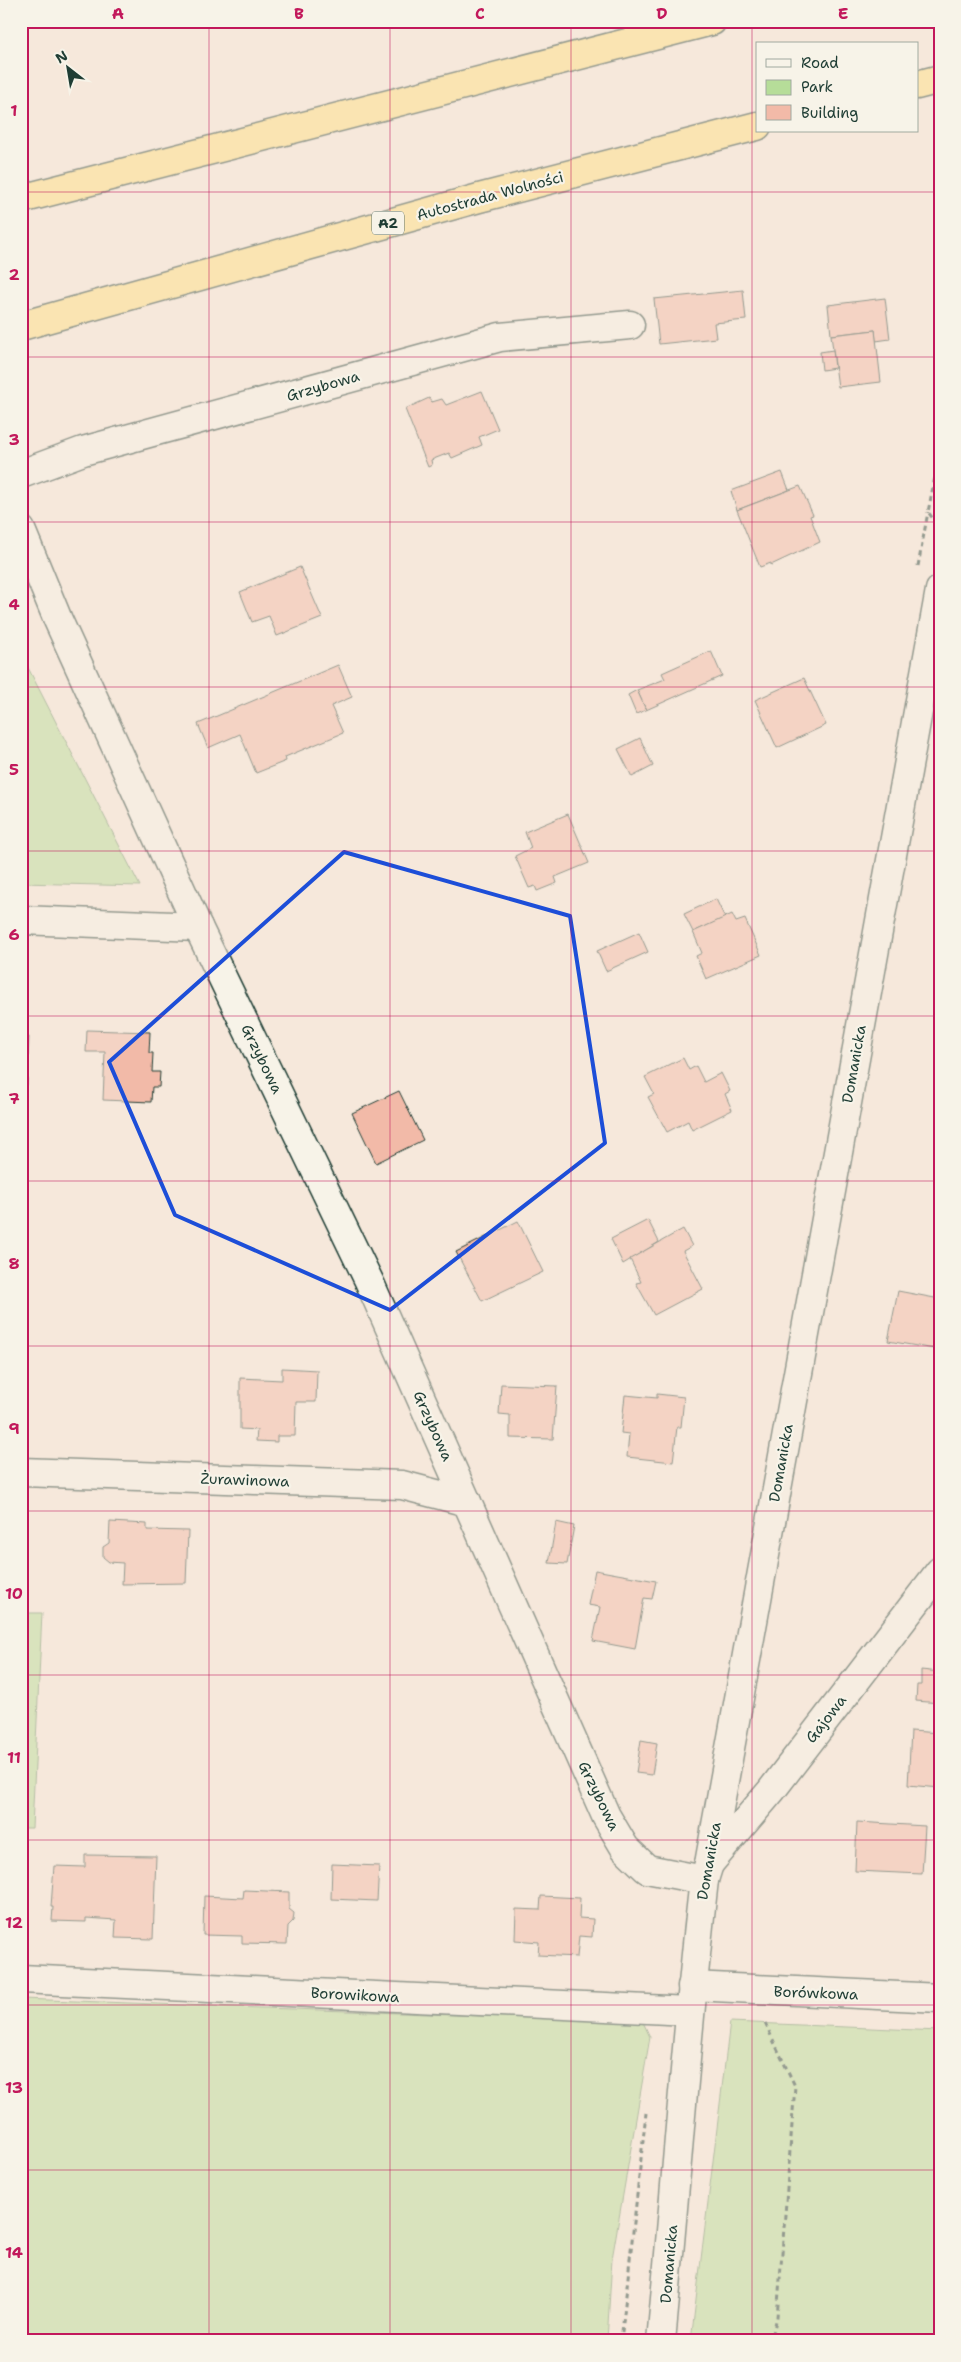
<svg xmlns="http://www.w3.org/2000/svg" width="961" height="2362" font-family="'Shantell Sans',sans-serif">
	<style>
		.green { fill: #b6dd99; stroke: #6a8d66 }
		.building { fill: #f2baa8; stroke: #1f3d34 }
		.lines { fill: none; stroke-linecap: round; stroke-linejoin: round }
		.minor-casing { stroke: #1f3d34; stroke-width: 31 }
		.tertiary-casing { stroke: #1f3d34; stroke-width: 31 }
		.motorway-casing { stroke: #1f3d34; stroke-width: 31 }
		.path { stroke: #1f3d34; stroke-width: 3; stroke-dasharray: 5 4; stroke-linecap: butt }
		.minor { stroke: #f7f3e8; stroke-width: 28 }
		.tertiary { stroke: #f7f3e8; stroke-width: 28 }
		.motorway { stroke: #ffdf80; stroke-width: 28 }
		.marked { fill: none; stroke: #1d4ed8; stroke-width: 4; stroke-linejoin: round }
		.grid { fill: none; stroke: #c2185b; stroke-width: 1; stroke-opacity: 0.55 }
		.labels { text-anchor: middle; stroke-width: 4.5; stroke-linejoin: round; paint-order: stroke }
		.shield { fill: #f7f3e8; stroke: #60746a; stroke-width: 1 }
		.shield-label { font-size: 14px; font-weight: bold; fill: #1f3d34 }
		.street-label { font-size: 15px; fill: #1f3d34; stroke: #f7f3e8 }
		.neatline { fill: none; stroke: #c2185b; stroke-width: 2 }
		.grid-label { font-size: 16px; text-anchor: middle; font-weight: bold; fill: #c2185b }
	</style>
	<rect width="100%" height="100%" fill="#f6e8db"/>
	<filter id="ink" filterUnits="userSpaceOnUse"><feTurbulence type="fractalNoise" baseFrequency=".02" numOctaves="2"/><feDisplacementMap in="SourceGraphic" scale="10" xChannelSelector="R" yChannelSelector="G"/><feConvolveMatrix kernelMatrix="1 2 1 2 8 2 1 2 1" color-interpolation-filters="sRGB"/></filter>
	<g filter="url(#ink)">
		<g class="green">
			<path d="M21 654 140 886 21 883Z"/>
			<path d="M21 1613H42L32 1828H21Z"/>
			<path d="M21 1999 643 2022 650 2037 612 2259 607 2341H21Z"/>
			<path d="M730 2022 940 2031V2341H691Z"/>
		</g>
		<g class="building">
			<path d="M743 290 746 320 714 323 716 338 659 344 654 299Z"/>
			<path d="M885 298 890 339 876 341 875 330 831 335 828 305Z"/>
			<path d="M875 330 881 382 838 387 831 335Z"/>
			<path d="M833 350 835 368 822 370 820 352Z"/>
			<path d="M482 391 498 429 479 437 482 445 452 458 449 453 431 460 432 465 428 467 405 409 429 398 432 402 442 399 446 405Z"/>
			<path d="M782 472 789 490 737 510 731 491Z"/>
			<path d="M800 486 813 515 810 516 820 542 771 565V563L760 567 737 510Z"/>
			<path d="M300 567 322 618 277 636 269 616 252 622 240 592Z"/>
			<path d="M711 651 722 676 646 710 637 690 665 679 662 673Z"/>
			<path d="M338 665 352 697 331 706 343 733 285 757 286 761 256 773 240 734 208 748 198 724Z"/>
			<path d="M804 678 826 725 777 748 755 700Z"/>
			<path d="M637 690 646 710 636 714 628 695Z"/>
			<path d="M640 738 653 766 632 777 618 749Z"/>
			<path d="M568 814 589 863 555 877 557 883 537 891 535 886 529 888 515 856 531 848 525 832Z"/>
			<path d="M716 899 725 918 693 932 684 914Z"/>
			<path d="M732 914 736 922 745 919 761 955 706 979 696 956 702 953 693 932Z"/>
			<path d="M639 932 648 952 606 971 597 951Z"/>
			<path d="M87 1030 150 1032 149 1053H153L152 1072H160L159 1087H152L151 1102 103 1100 105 1052H86Z"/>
			<path d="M21 1036 29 1037 27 1085H21Z"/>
			<path d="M683 1058 689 1070 696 1066 704 1082 721 1073 730 1091 725 1094 732 1110 692 1130 688 1121 667 1132 648 1097 654 1094 645 1077Z"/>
			<path d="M399 1091 423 1140 376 1163 352 1113Z"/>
			<path d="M648 1220 659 1242 623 1264 611 1239Z"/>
			<path d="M518 1221 543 1272 482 1301 456 1252Z"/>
			<path d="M683 1229 692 1246 683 1251 703 1289 654 1315 636 1283 641 1282 630 1259Z"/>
			<path d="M898 1291 940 1299V1350L888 1341Z"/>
			<path d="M282 1368 317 1370 316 1402H296L295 1436H277V1442L256 1441 257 1430 240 1429V1378L282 1380Z"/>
			<path d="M501 1384 557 1386 553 1439 510 1438V1415L499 1414Z"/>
			<path d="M657 1394 684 1397 681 1427H677L673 1462 627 1457 629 1434 621 1433 625 1395 657 1398Z"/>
			<path d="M110 1522 147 1524V1530L188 1531 186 1583 122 1584 123 1563 109 1562 103 1557V1547L109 1543Z"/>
			<path d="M556 1522 574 1526 567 1564 549 1563Z"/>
			<path d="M595 1570 656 1581 652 1599 644 1598 635 1649 593 1641 600 1607 588 1605Z"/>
			<path d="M921 1670 940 1672V1703L916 1701 917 1685H921Z"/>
			<path d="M911 1731 940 1733V1788L908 1785Z"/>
			<path d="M641 1740 657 1743 652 1775 636 1773Z"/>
			<path d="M857 1822 925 1826 922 1874 855 1871Z"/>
			<path d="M85 1855 156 1856 153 1939 115 1938 116 1920 86 1918V1922L52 1921 53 1907H51L54 1866 85 1867Z"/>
			<path d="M332 1864 379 1866 377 1901 331 1899Z"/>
			<path d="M244 1890 289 1892V1909L294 1913 293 1921 288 1926 287 1944 242 1943V1936L203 1935 204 1896 243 1898Z"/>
			<path d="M541 1896 580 1898 579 1918 593 1919 592 1937 579 1936 577 1957 538 1955 539 1942 515 1940 516 1909 540 1910Z"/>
		</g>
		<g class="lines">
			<g class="minor-casing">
				<g id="minor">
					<path d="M21 474 83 451 500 337 630 325"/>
					<path d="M21 530 58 620 198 927 369 1281 606 1816 625 1848 647 1869 704 1880"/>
					<path d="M21 920 198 927"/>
					<path d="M21 1472 402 1485 467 1502"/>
					<path d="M709 1864 771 1791 940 1571"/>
					<path d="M21 1979 689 2011"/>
					<path d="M692 1986 940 1998"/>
				</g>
			</g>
			<g class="tertiary-casing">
				<path id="tertiary" d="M661 2341C676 2187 686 2034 704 1880L709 1864 940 590"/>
			</g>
			<g class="motorway-casing">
				<g id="motorway">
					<path d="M917 85 940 79"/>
					<path d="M21 199 712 21"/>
					<path d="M21 326 479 198 757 126"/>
				</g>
			</g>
			<g class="path">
				<path d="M940 452 928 512 940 528"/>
				<path d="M918 566 928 512"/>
				<path d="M765 2023 795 2086 777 2317 771 2341"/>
				<path d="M621 2341 646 2113"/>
			</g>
			<use href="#minor" class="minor"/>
			<use href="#tertiary" class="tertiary"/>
			<use href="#motorway" class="motorway"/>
		</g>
	</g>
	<path d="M0 0H961V2362H0ZM344 852 570 916 605 1143 390 1310 175 1215 109 1062Z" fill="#f6e8db" fill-opacity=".55" fill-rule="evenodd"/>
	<path class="marked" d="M344 852 570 916 605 1143 390 1310 175 1215 109 1062Z"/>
	<path class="grid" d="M209 21V2341M390 21V2341M571 21V2341M752 21V2341M21 192H940M21 357H940M21 522H940M21 687H940M21 851H940M21 1016H940M21 1181H940M21 1346H940M21 1511H940M21 1675H940M21 1840H940M21 2005H940M21 2170H940"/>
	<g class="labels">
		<rect class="shield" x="372" y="211.5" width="32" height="23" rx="4"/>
		<g class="shield-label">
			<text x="388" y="228">A2</text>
		</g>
		<g class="street-label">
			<text transform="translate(490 196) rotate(-15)" y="5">Autostrada Wolności</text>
			<text transform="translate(323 386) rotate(-16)" y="5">Grzybowa</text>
			<text transform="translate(262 1059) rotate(64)" y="5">Grzybowa</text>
			<text transform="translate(854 1064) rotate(-80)" y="5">Domanicka</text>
			<text transform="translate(433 1426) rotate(66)" y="5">Grzybowa</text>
			<text transform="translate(781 1463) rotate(-80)" y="5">Domanicka</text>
			<text transform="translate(245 1480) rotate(2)" y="5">Żurawinowa</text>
			<text transform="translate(826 1719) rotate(-52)" y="5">Gajowa</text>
			<text transform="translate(599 1796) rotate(64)" y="5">Grzybowa</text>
			<text transform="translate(709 1861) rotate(-80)" y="5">Domanicka</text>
			<text transform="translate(816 1993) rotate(2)" y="5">Borówkowa</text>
			<text transform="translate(355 1995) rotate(3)" y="5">Borowikowa</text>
			<text transform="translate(669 2264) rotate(-85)" y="5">Domanicka</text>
		</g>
	</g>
	<rect width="961" height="2362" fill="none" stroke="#f7f3e8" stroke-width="55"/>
	<rect x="756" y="42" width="162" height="90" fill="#f7f3e8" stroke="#a1aaa0"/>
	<rect x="766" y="59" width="25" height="8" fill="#f7f3e8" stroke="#a1aaa0"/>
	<text x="801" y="68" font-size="15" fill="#1f3d34">Road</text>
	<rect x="766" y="80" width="25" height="15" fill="#b6dd99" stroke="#a1aaa0"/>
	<text x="801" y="92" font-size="15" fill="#1f3d34">Park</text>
	<rect x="766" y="105" width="25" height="15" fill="#f2baa8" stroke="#a1aaa0"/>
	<text x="801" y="118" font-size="15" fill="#1f3d34">Building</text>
	<g transform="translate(68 68) rotate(329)" stroke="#f7f3e8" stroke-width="4" paint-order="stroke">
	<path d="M0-4L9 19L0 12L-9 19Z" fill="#1f3d34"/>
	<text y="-8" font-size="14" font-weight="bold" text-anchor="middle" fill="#1f3d34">N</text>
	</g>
	<rect x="28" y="28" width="906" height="2306" class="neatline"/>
	<g class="grid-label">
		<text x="118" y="19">A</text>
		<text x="299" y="19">B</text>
		<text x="480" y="19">C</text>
		<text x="662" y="19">D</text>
		<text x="843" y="19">E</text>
		<text x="14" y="116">1</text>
		<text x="14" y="280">2</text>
		<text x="14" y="445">3</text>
		<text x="14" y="610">4</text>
		<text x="14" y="775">5</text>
		<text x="14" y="940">6</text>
		<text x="14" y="1104">7</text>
		<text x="14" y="1269">8</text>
		<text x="14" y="1434">9</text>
		<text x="14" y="1599">10</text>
		<text x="14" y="1763">11</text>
		<text x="14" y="1928">12</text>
		<text x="14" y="2093">13</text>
		<text x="14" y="2258">14</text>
	</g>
</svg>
